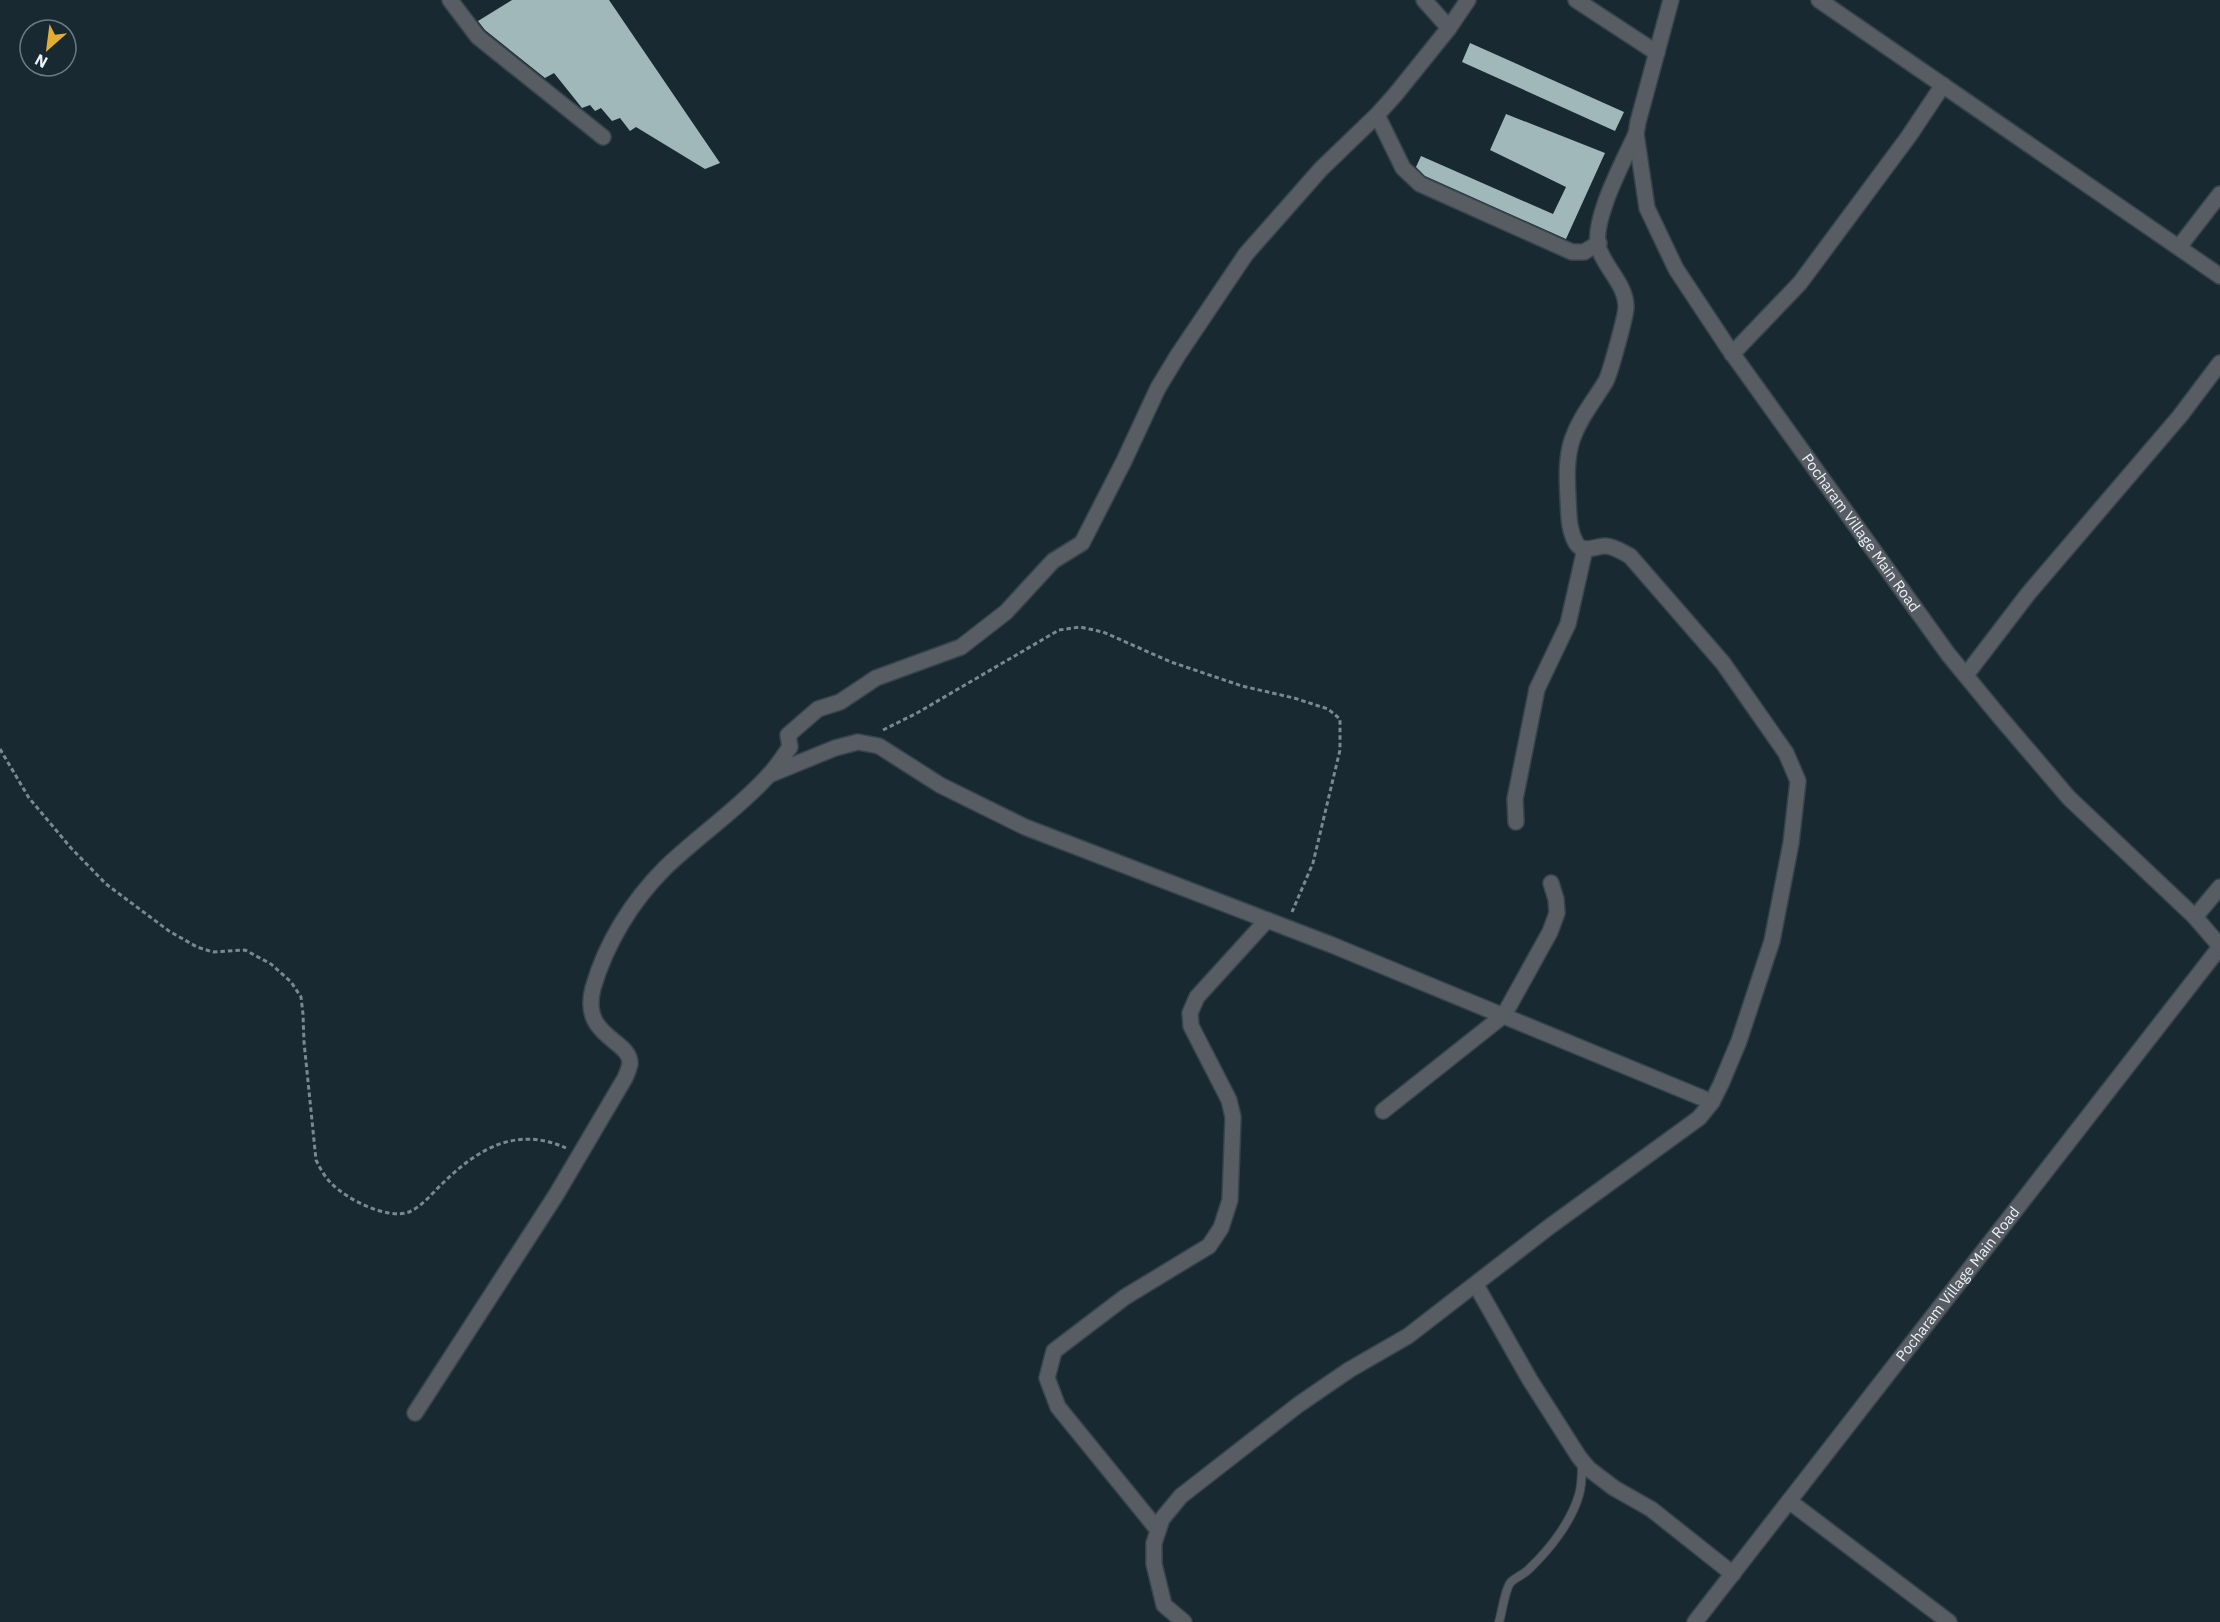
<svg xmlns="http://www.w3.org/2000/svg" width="2220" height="1622" font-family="'IBM Plex Sans',sans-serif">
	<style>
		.building { fill: #a0b8b9 }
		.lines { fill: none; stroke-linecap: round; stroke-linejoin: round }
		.service-casing { stroke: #36454d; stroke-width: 10 }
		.minor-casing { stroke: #36454d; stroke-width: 18 }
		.path { stroke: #7b888f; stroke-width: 3; stroke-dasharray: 4.5 3; stroke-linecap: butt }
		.service { stroke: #585c63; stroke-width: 8 }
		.minor { stroke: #585c63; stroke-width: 15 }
		.labels { text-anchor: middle; stroke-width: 6; stroke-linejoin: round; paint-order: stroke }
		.street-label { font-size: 15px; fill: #e9f3f8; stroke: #192931 }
	</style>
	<rect width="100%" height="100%" fill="#192931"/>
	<g class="building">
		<path d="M512 0H609L720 163 705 169 636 127 630 131 620 118 612 121 601 108 595 111 590 105 582 108 554 73 545 78 485 30 478 21Z"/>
		<path d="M1470 43 1624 112 1615 131 1462 62Z"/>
		<path d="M1506 114 1605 153 1566 239 1425 176 1416 167 1421 156 1553 214 1566 187 1490 150Z"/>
	</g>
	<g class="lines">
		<g class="service-casing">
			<path id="service" d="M1499 1622C1502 1613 1505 1588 1511 1582 1516 1577 1525 1574 1530 1568 1550 1549 1571 1522 1579 1495 1582 1485 1582 1473 1582 1463"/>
		</g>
		<g class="minor-casing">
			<g id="minor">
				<path d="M450 0 478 37 603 137"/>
				<path d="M1424 0 1449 28"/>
				<path d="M1576 0 1657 53"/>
				<path id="s1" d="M1671 0 1638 122 1636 134 1647 208 1676 269 1729 349 1948 654 1999 716 2069 798 2195 917 2220 946"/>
				<path d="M1819 0 2220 276"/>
				<path d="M1377 115 1403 168 1420 184 1572 252H1584L1599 243"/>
				<path d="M2179 247 2220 194"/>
				<path d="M1732 354 1800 283 1909 136 1943 85"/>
				<path d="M1966 675 2028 594 2180 416 2220 363"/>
				<path d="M769 775 835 748 858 742 879 746 940 785 1025 827 1332 945 1712 1102"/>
				<path d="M1516 822 1515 799 1537 689 1568 624 1585 549"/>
				<path d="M2195 917 2220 887"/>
				<path d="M1383 1111 1504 1015 1550 932 1557 913 1556 899 1551 883"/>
				<path d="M1476 1285 1530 1380 1579 1457 1589 1469 1614 1488 1651 1509 1733 1574"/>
				<path d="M415 1413 556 1195 625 1078C627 1074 629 1068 630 1064 631 1039 580 1038 593 988 606 943 632 901 665 868 698 836 737 810 768 776 776 768 783 757 790 747L788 735 818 709 840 702 876 678 961 647 1006 612 1053 561 1082 543 1124 461 1158 388 1178 355 1246 254 1321 169 1377 115 1395 95 1449 28 1468 0"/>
				<path d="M1789 1501 1949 1622"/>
				<path d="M1158 1530 1058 1407 1047 1378 1054 1351 1125 1297 1209 1246 1221 1228 1230 1200 1233 1117 1229 1100 1191 1026 1190 1013 1197 997 1267 920"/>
				<path d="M1184 1622 1164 1605 1154 1564V1543L1162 1519 1181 1496 1298 1405 1349 1370 1408 1336 1549 1227 1699 1118 1712 1102 1721 1084 1739 1041 1772 941 1791 843 1798 781 1786 753 1723 663 1630 556C1622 552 1614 546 1605 546 1595 546 1583 554 1576 543 1568 529 1569 513 1568 498 1567 479 1566 459 1572 440 1580 417 1594 401 1606 381 1610 373 1626 316 1626 307 1626 285 1606 269 1599 249 1590 223 1624 160 1636 134"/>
				<path id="s2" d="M1695 1622 2220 947"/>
			</g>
		</g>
		<g class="path">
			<path d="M883 730 917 713 1059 630 1080 627 1103 632 1171 662 1242 686 1294 698 1328 709 1340 719V750L1313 863 1292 912"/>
			<path d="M0 749 29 798 71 848 106 884 169 931 197 947 213 952 245 950 271 964 291 982 301 997 303 1014 304 1042 316 1160C320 1168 324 1176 331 1183 346 1199 387 1220 409 1212 423 1206 433 1192 444 1182 479 1148 517 1126 566 1148"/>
		</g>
		<use href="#service" class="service"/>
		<use href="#minor" class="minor"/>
	</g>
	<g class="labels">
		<g class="street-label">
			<text dy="5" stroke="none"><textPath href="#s1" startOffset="603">Pocharam Village Main Road</textPath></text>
			<text dy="5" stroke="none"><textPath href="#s2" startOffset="428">Pocharam Village Main Road</textPath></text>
		</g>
	</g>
	<g transform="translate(48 48) rotate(208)"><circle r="28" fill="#192931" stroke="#6c7a81" stroke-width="1.5"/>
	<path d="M0-4.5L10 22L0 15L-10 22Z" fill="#e4ae35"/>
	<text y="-9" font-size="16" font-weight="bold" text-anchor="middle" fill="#e9f3f8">N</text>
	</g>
</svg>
